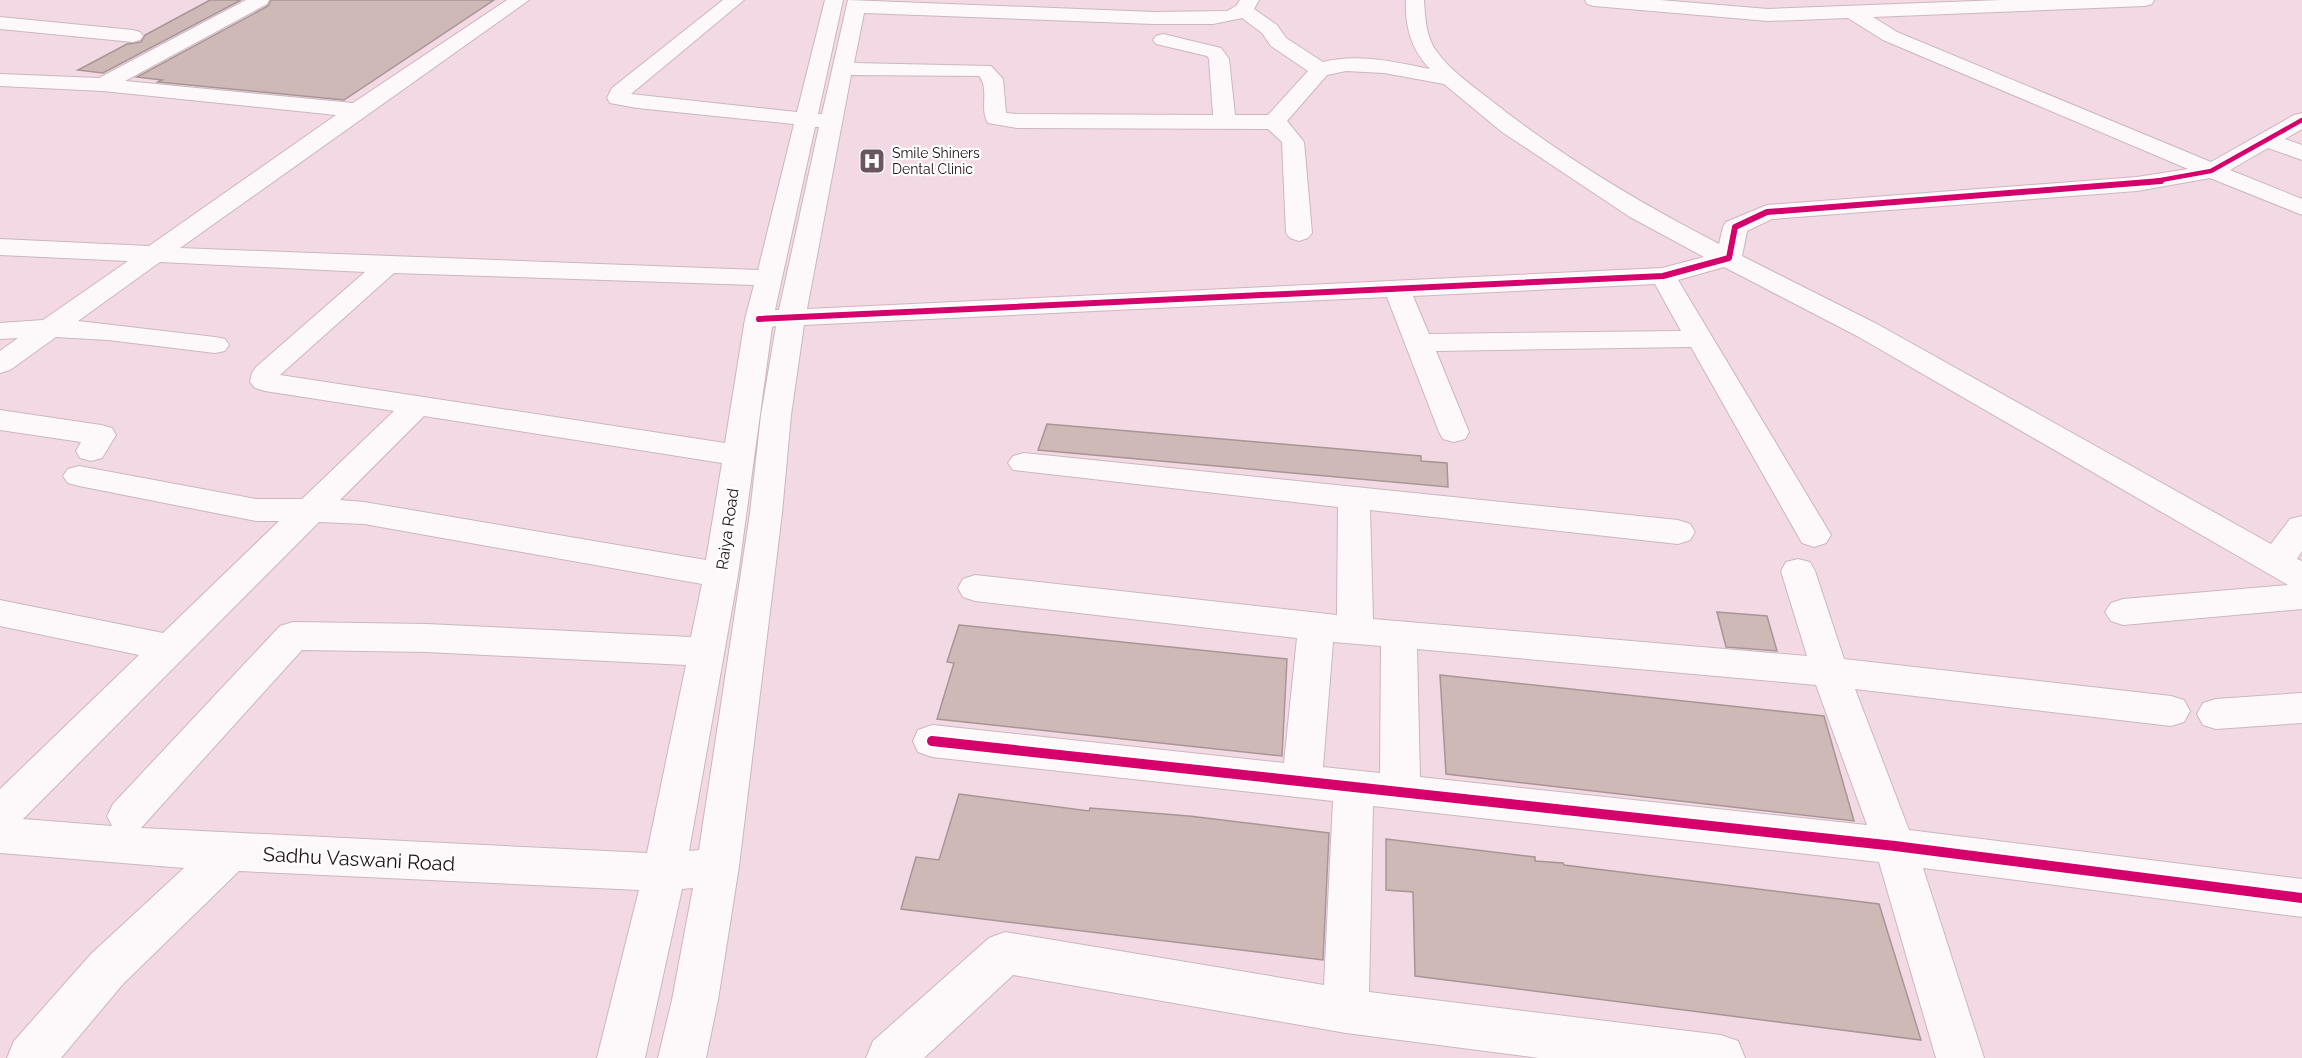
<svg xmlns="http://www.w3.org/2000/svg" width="2302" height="1058" font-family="Raleway,sans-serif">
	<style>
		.building { fill: #cfb9b7; stroke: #a89596; stroke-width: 1.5 }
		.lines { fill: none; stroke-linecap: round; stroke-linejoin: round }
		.minor-casing { stroke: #cbb7bf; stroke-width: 2 }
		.minor { fill: #fdf9fb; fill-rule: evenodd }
		.cycleway-far2-casing { stroke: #fff; stroke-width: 7 }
		.cycleway-far1-casing { stroke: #fff; stroke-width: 9 }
		.cycleway-casing { stroke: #fff; stroke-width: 14 }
		.cycleway-far2 { stroke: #d6006c; stroke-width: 4.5 }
		.cycleway-far1 { stroke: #d6006c; stroke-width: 6 }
		.cycleway { stroke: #d6006c; stroke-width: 10 }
		.labels { text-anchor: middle; stroke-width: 4.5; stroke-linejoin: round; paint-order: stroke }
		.far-poi-label { font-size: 14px; fill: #201017; stroke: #fff; text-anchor: start }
		.street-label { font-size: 16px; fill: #201017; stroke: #fff }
		.near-street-label { font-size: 20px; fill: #201017; stroke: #fff }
	</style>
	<rect width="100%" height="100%" fill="#f3d9e4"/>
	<g class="building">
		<path d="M210 0H241L103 73 78 70 127 44 141 42 145 35Z"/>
		<path d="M271 0H494L344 100 158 82 162 80 137 77 268 6Z"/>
		<path d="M1047 424 1421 456V461L1447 463 1448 487 1038 450Z"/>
		<path d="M1717 612 1767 616 1777 651 1726 647Z"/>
		<path d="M959 625 1287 659 1282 756 937 719 954 663 947 662Z"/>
		<path d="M1440 675 1824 716 1854 821 1446 774Z"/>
		<path d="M959 794 1089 811 1090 808 1189 816 1329 833 1323 960 901 909 916 857 939 860Z"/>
		<path d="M1386 839 1535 857V861L1563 863 1564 865 1879 904 1921 1040 1415 976 1413 892 1386 890Z"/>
	</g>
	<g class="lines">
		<g class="minor-casing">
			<g id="minor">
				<path d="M246 0H269L267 4 125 81 353 103 507 0H529L180 248 758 270 794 124 637 108 610 103 607 98 612 88 723 0H744L631 94 797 112 825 0H843L818 114H822L848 0 1154 12 1227 11 1236 6 1240 0H1259L1254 9 1277 25 1286 38 1323 62C1357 53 1396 62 1430 69 1411 49 1405 27 1406 0H1424C1425 17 1426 38 1437 52 1450 70 1470 84 1488 98 1559 155 1638 202 1719 244L1723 227 1726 222 1767 205 2137 177 2188 169 1883 40 1848 18 1768 21 1594 6 1587 4 1585 0H1660L1768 9 2002 0H2154L2152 4 2145 6 1873 17 1897 32 2211 162 2294 115 2302 113V129L2285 139 2302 145V160L2268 148 2230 170 2302 199V215L2210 178 2137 191 1772 219 1747 231 1742 256 1877 324 2271 544 2290 519 2302 516V551L2297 559 2302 561V609L2123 625 2111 621 2105 612 2111 603 2123 599 2288 585 1857 336 1724 267 1678 280 1831 535 1826 543 1814 547 1802 543 1691 347 1436 351 1469 432 1465 439 1454 442 1443 439 1439 432 1387 297 804 325 791 415 782 513 739 866 718 1000 706 1058H658L672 1000 693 888 682 889 645 1058H597L639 890 239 871 123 984 61 1058H7L14 1041 91 954 184 868 0 853V789L139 655 0 626V600L163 633 279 521H256L79 486 68 483 63 476 68 469 79 466 256 499H302L394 411 265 391 255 388 250 382 252 373 256 367 365 272 160 262 78 321 215 337 225 339 229 345 225 351 215 353 108 340 56 337 10 370 0 373V351L18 338 0 339V323L43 320 128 261 0 255V239L149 246 336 115 103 91 0 86V74L99 78ZM864 13 1154 24H1213L1242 18 1262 33 1271 46 1308 71 1268 115H1235L1229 59 1221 48 1163 34 1156 36 1153 40 1156 44 1207 56 1209 59 1213 115 1017 114 1006 113 1003 79 991 66 854 63ZM1346 71 1384 73 1444 84 1502 132 1630 217 1704 257 1662 268 807 309 851 75 979 76C990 89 979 109 988 123L1017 128 1268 129 1282 142 1286 233 1290 238 1299 241 1308 238 1312 233 1304 142 1287 121 1327 75ZM815 127H819L779 310H775ZM394 273 754 285 745 319 725 443 280 375ZM1655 284 1681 331 1429 334 1413 296ZM776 326 761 415 750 513 699 850 689 851 738 575 772 327ZM424 416 722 463 706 560 364 502 340 500ZM319 522 364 524 702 584 691 637 427 624 293 622 280 626 113 804 107 816 112 826 23 819ZM302 650 427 652 686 665 647 853 141 828Z"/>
				<path d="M0 17 133 30 140 32 143 36 140 40 133 42 0 29Z"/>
				<path d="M0 410 101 425 112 428 116 435 102 458 91 461 80 458 76 451 81 442 0 430Z"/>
				<path d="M1024 453 1678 520 1690 524 1695 532 1690 540 1678 544 1370 510 1373 619 1807 656 1781 571 1786 562 1798 559 1810 562 1815 571 1844 659 2171 696 2184 700 2190 711 2184 722 2171 726 1855 689 1909 830 2302 879V917L1923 868 1984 1058H1936L1879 862 1373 806 1369 992 1721 1035 1738 1041 1745 1058H1539L1346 1033 1013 975 924 1058H866L873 1041 989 938 1005 932 1324 985 1333 801 932 757 918 752 913 741 918 730 932 725 1284 763 1297 638 975 601 963 597 958 588 963 579 975 575 1337 615 1338 507 1013 470 1008 463 1013 456ZM1333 642 1381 646 1380 773 1323 767ZM1417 649 1816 685 1867 825 1420 777Z"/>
				<path d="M2302 693V723L2216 729 2203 725 2197 714 2203 703 2216 699Z"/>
			</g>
		</g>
		<use href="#minor" class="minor"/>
		<g class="cycleway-far2-casing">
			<path id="cycleway-far2" d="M2150 182 2211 171 2302 120"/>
		</g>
		<g class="cycleway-far1-casing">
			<path id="cycleway-far1" d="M759 319 1663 276 1729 258 1735 227 1767 212 2161 181"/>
		</g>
		<g class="cycleway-casing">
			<path id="cycleway" d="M932 741 1895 846 2302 898"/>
		</g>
		<use href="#cycleway-far2" class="cycleway-far2"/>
		<use href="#cycleway-far1" class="cycleway-far1"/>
		<use href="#cycleway" class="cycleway"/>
	</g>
	<defs>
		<g id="hospital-square" transform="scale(1.35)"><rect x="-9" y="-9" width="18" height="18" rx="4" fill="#6a565f" stroke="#fff"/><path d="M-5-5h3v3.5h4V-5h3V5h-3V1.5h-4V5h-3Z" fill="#fff"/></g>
	</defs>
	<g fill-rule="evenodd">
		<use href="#hospital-square" x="872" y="161"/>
	</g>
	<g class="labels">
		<g class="far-poi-label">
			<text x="892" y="158">Smile Shiners<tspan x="892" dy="16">Dental Clinic</tspan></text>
		</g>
		<g class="street-label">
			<text transform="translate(727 529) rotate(-82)" y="6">Raiya Road</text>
		</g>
		<g class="near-street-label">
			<text transform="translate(359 859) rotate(3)" y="7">Sadhu Vaswani Road</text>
		</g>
	</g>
</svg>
